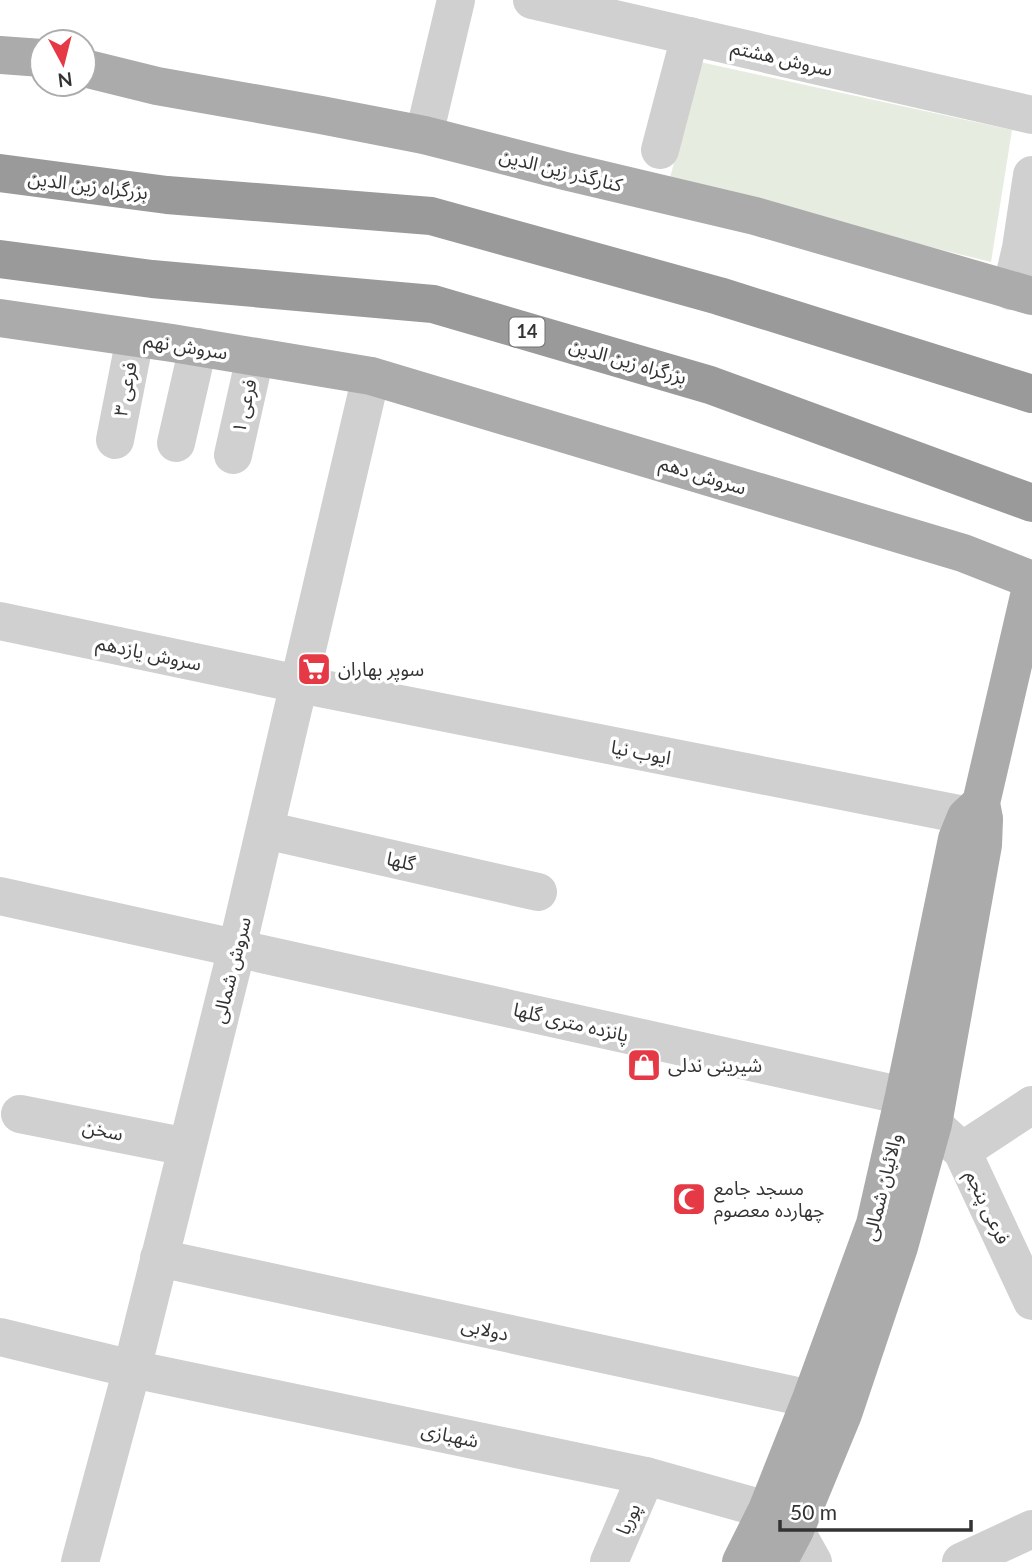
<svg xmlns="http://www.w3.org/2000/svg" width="1032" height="1562" font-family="Lato,'Noto Sans Arabic',sans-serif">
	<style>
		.green { fill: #e6ecdf }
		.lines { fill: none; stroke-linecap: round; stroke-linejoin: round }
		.minor { stroke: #d0d0d0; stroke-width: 38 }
		.major { stroke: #ababab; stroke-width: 38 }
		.highway { stroke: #9a9a9a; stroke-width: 38 }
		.labels { text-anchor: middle; stroke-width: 7; stroke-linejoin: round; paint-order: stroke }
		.shield { fill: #fff; stroke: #707070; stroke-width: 2 }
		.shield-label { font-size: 18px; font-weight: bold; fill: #333 }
		.street-label { font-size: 19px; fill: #333; stroke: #fff }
		.poi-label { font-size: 19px; fill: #333; stroke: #fff; text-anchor: start }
	</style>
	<rect width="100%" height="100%" fill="#fff"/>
	<path class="green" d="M700 62 1012 130 991 262 669 182Z"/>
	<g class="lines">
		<g class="minor">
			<path d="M532 0 1032 115"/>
			<path d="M424 135 456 0"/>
			<path d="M660 150 690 36"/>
			<path d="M1011 291 1021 248 1032 175"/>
			<path d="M115 440 135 338"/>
			<path d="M176 443 198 347"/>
			<path d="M233 455 255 357"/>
			<path d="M0 621 299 684 984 819"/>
			<path d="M265 830 538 892"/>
			<path d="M0 896 904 1096"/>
			<path d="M20 1114 187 1147"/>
			<path d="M933 1124 962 1151 1032 1301"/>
			<path d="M962 1151 1032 1105"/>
			<path d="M159 1258 811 1399"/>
			<path d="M0 1337 132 1369 646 1476 767 1510"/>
			<path d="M795 1530 813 1562"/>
			<path d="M80 1562 132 1369 237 948 371 376"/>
			<path d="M609 1562 646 1476"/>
			<path d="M961 1562 1032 1529"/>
		</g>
		<g class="major">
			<path d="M0 55 42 58"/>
			<path d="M84 68 157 86 321 115 424 135 565 171 755 216 1032 296"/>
			<path d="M0 318 172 343 371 376 963 553 1032 580"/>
			<path d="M741 1562 767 1510 811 1399 875 1224 904 1096 957 839 966 817 980 804"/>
			<path d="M778 1562 795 1530 843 1414 899 1247 933 1124 983 845 984 819 981 803 1032 583"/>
		</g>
		<g class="highway">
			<path d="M0 173 167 195 431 216 719 296 1032 394"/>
			<path d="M0 259 152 279 433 304 710 385 1032 503"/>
		</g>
	</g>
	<defs>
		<g id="supermarket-square" transform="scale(1.75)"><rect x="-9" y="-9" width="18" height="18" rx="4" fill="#e63946" stroke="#fff"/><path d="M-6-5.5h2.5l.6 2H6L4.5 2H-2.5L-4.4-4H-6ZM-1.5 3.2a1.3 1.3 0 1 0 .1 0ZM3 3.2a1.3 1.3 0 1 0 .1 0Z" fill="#fff"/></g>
		<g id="shop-square" transform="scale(1.75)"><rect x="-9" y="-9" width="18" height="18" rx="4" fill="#e63946" stroke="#fff"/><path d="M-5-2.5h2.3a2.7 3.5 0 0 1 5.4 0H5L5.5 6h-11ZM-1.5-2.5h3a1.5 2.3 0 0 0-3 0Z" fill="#fff"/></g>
		<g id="mosque-square" transform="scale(1.75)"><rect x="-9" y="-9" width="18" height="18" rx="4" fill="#e63946" stroke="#fff"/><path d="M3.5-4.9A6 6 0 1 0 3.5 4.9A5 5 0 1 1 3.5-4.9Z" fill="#fff"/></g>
	</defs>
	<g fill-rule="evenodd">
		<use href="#supermarket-square" x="314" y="669"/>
		<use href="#shop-square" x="644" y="1065"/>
		<use href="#mosque-square" x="689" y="1199"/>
	</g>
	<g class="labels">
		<rect class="shield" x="509.5" y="317.5" width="35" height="29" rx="5"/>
		<g class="shield-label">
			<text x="527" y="338">14</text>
		</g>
		<g class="street-label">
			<text transform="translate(782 58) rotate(13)" y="7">سروش هشتم</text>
			<text transform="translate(561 170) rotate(14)" y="7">کنارگذر زین الدین</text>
			<text transform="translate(88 185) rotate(7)" y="7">بزرگراه زین الدین</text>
			<text transform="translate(186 346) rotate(9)" y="7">سروش نهم</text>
			<text transform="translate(628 361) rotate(16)" y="7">بزرگراه زین الدین</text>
			<text transform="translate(125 389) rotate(-79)" y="7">فرعی ۳</text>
			<text transform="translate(244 406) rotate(-77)" y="7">فرعی ۱</text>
			<text transform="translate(703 475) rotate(17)" y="7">سروش دهم</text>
			<text transform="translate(149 653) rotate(12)" y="7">سروش یازدهم</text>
			<text transform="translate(641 752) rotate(11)" y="7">ایوب نیا</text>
			<text transform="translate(401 861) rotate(13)" y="7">گلها</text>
			<text transform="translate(231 970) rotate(-76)" y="7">سروش شمالی</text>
			<text transform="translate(571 1022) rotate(13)" y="7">پانزده متری گلها</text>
			<text transform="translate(103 1130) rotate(11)" y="7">سخن</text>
			<text transform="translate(882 1187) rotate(-76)" y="7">والائیان شمالی</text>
			<text transform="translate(988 1207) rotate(65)" y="7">فرعی پنجم</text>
			<text transform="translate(485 1329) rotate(12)" y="7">دولابی</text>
			<text transform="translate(450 1435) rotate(12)" y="7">شهبازی</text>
			<text transform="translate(628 1519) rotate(-66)" y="7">پوریا</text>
		</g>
		<g class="poi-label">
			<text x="338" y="676">سوپر بهاران</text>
			<text x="668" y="1072">شیرینی ندلی</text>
			<text x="714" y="1195">مسجد جامع<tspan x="714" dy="22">چهارده معصوم</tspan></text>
		</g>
	</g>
	<g transform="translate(63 63) rotate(173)"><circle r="33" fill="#ffffff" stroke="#adadad" stroke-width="2"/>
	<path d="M0-5L12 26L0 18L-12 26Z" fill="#e63946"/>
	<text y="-10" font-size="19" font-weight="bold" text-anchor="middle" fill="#333333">N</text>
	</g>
	<path d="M780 1520v10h191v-10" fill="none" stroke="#333333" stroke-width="3.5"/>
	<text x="790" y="1520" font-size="21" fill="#333333" stroke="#ffffff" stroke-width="5" paint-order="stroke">50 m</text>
</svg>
